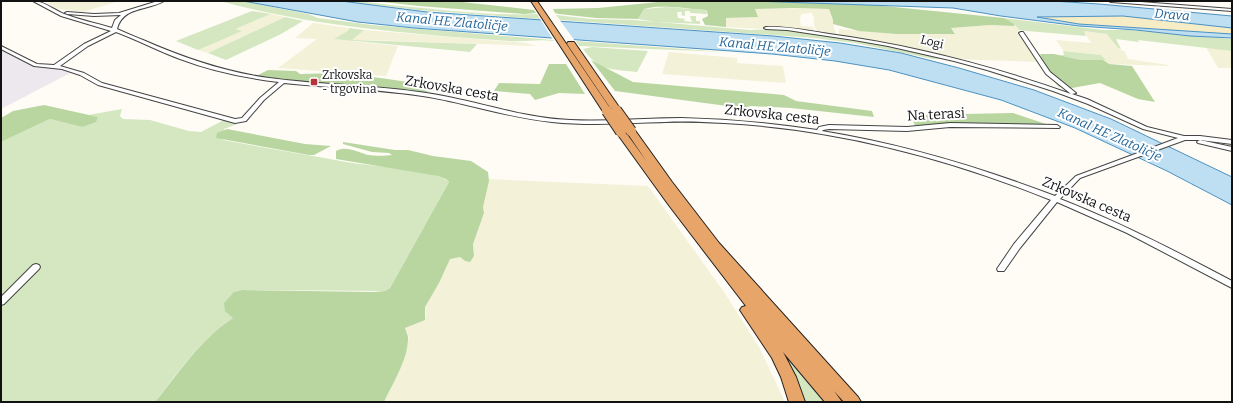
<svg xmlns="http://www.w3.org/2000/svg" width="1233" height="403" font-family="Bitter,serif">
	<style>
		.industrial { fill: #ede7ee }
		.farmland { fill: #f3f1d7 }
		.green { fill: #d4e7c1 }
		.forest { fill: #b9d6a1 }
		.sand { fill: #f6ecc6 }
		.water { fill: #bedef2; stroke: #4b92c2 }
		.pier { fill: #fefcf5 }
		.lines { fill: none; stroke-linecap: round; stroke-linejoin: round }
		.minor-casing { stroke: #444; stroke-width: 2 }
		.highway-casing { stroke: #222; stroke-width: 2 }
		.minor { fill: #fff; fill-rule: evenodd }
		.highway { fill: #e8a56a; fill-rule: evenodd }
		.highway-bridge-casing { stroke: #222; stroke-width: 12; stroke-linecap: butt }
		.highway-bridge { stroke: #e8a56a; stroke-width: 10 }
		.poi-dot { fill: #b63439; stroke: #fff; stroke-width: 1.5 }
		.labels { text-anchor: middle; stroke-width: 4; stroke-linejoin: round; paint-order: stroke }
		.far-street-label { font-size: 12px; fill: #111; stroke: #fff }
		.far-poi-label { font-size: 12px; fill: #111; stroke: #fff; text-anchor: start }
		.far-water-label { font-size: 13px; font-style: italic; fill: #236599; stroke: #fff }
		.street-label { font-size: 14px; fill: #111; stroke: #fff }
	</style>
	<rect width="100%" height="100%" fill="#fefcf5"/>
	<path class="industrial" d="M1 49 33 66 61 68 72 72 1 109Z"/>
	<g class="farmland">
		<path d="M54 1H119L83 12 58 9 47 3Z"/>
		<path d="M760 8 829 9 833 20 834 28 837 35H839V29L896 34H940L955 33 951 28 990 25 1016 26 1040 62 954 59 818 34 814 25V18L812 13 801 14 800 21 801 26 813 27 816 34 767 26 766 29 726 27 725 18 757 17 754 9Z"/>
		<path d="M271 14 285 17 208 53 198 50 241 31 234 29Z"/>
		<path d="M313 23 349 28V30L334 39 351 40 364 30 526 43 536 46 370 40 350 41 398 46 386 76 278 68 317 39 295 38Z"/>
		<path d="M1084 31 1108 34 1118 48 1125 52 1128 59 1168 65 1169 66 1109 64 1104 62 1103 60H1106L1101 55 1064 51 1056 40 1091 43Z"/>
		<path d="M1206 47 1232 51V68H1218Z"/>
		<path d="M669 52 737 58V63L783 66 786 83 662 74Z"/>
		<path d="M488 179 648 186 724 292 759 347 785 402H384L399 372 407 348 409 337 405 328 426 316 425 307 439 283 450 258 460 257 465 261 474 251 473 244 484 213 483 207Z"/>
	</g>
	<g class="green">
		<path d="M220 1H243L308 14 318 18 372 25 553 40 554 41C539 39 524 42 509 41 412 34 315 27 220 1Z"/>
		<path d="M342 1C362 1 381 4 401 6 445 10 492 16 537 14L540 19 418 10Z"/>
		<path d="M667 7 705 10 708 14 690 13V11H685V16L681 15 682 12H677L678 18 685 19 684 21 692 22 690 16H696V21H700V24L655 22 638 19 644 9Z"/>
		<path d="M252 11 271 14 235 29 242 31 198 50 176 41Z"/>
		<path d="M556 15 591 19 634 20 750 30 784 29 891 46 950 59H933L855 43 814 38 560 20Z"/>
		<path d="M285 17 303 21 281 34 226 60 208 53Z"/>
		<path d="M1004 18 1103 30H1130L1232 39V51L1138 40 1139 42 1116 39 1121 49 1118 48 1107 34 1084 31 1086 36 1027 31 1019 30 1017 27Z"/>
		<path d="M349 28 364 30 352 40 477 44 470 52 334 39 349 30Z"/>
		<path d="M576 41 724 52 579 46Z"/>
		<path d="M592 47 648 51 637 72C611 69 599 71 583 49Z"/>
		<path d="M1063 51 1101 55 1106 60H1081L1059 55H1064Z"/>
		<path d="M122 109 120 116 123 119 150 120 189 131 201 132 224 120 237 124 224 129 223 140C264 148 305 154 346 162 366 166 437 169 449 182L390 288 385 291 242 290 234 292 233 318C202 337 177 374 155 402H1V142L50 119 82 127 98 117 88 115Z"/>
		<path d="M789 360 825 402H803L785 361Z"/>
	</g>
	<g class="forest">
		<path d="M374 1H453L534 10 536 13 524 14 419 6Z"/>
		<path d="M668 1H751L874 5 1004 18 1014 24V26L990 25 951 28 955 34H896L859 31 833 24V20L829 9 794 8 755 9 758 17 726 18V27L705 25 702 19 708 16 707 11 705 10C688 9 661 4 644 9L638 19 596 18 559 14 555 13 553 9 598 8Z"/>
		<path d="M1040 54H1054L1081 60H1103L1109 64 1132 66 1155 102 1138 99 1100 83 1072 88 1059 87 1040 66 1038 62H1043Z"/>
		<path d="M591 60 633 82 784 95 796 101 872 111 874 117 791 108 751 106 742 108 615 91Z"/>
		<path d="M549 64H566L585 94 559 93 535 100 530 94 494 91 499 83 540 84Z"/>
		<path d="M268 70 296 71 300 74C349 71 396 80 445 88L421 93 284 80 258 75Z"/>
		<path d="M44 105 98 117 96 122 82 127 50 119 1 142V118L13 111Z"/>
		<path d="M1013 113 1049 125 947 123 915 126 911 115Z"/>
		<path d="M227 129 305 144 331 146 314 155H309L216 138 217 133Z"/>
		<path d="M343 142 395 150H408L433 156 471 161 488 172 489 181 483 207 484 213 473 244 474 256 470 262 465 261 460 257 450 259 439 283 425 307V320L405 328C406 332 409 336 408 340 407 361 393 383 384 402H155C178 374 201 338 233 318L225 311 224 303 234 292 242 290 374 292 385 291 390 288 449 182 446 179 438 176 336 159V151C346 145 359 153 368 155 375 156 385 156 392 155L389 153 372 152 343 144Z"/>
	</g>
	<path class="sand" d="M1035 16H1123L1232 28V34L1079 24Z"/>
	<g class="water">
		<path d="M243 1H341L427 12 773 36 840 43 901 53 959 68 1034 90 1111 119 1232 177V205L1167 171 1075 128 1001 100 889 70 835 61 772 54 414 28 358 22Z"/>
		<path d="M752 1H1052L1099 4 1232 16V28L1123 16 1037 17 1079 24 1232 34V38L1190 36 1136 30 1079 26 1001 16 953 8Z"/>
	</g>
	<path class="pier" d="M539 17 559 19 575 41 553 40Z"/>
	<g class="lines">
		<g class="minor-casing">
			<g id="minor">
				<path d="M33 1C44 1 54 10 64 14 80 20 96 23 112 28L115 20 121 15 94 16 67 14 65 13 67 12 94 14 119 13 158 1H164C147 11 123 6 117 29 125 33 134 36 143 40 184 58 225 72 269 78 321 85 374 85 426 93 475 100 521 118 570 120 607 122 644 118 681 118 727 119 772 123 817 130L819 127 829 125 907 127 950 123 1057 125 1060 127 1059 128 950 127 907 131 829 129 823 130 822 131C902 144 979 167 1055 196L1076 176 1178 138 1143 129 1088 104 1053 91 987 70 954 61 888 46 854 40 787 30 766 29 764 28 766 27C787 26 808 31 829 34 912 45 992 66 1071 94L1046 74 1019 33 1021 32H1023L1050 72 1076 93 1072 94 1087 99 1147 127 1184 136H1200L1232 140V144L1200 140H1185L1080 178 1060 199C1119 222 1176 251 1232 281V288L1127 233 1057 202 1020 248 1004 271H998L997 269 1014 244 1051 200C947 158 837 129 724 123 705 122 685 121 665 122 628 123 590 126 552 122 510 118 470 104 429 97 381 89 332 88 284 83L264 100 246 121 235 123 98 85 80 75 62 69 34 66 1 49V46L37 64 54 65 84 44 111 31 61 16ZM116 32C138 40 158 51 180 59 212 71 245 78 279 82L260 98 242 118 235 119 102 83 84 73 60 66 88 46Z"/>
				<path d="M1109 1H1128L1232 9V11L1111 2Z"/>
				<path d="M1200 140 1232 147V151L1198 143 1197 142 1198 141Z"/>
				<path d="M36 264 39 265 40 267 39 269 4 304 1 305V297L33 265Z"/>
			</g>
		</g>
		<g class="highway-casing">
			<g id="highway">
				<path d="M531 1H537L612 111 610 113H604Z"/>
				<path d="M568 42H574L621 110 619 112H613L567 44Z"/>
				<path d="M631 128 634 129 672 182 719 243 858 397 861 402H844L834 391 842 402H825L783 352 796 377 805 402H789L781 377 772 358 740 310 742 307 746 306 668 204 616 132 621 129 624 130 647 162 626 131Z"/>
			</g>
		</g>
		<use href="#minor" class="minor"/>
		<use href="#highway" class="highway"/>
		<g class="highway-bridge-casing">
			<g id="highway-bridge">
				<path d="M616 110 631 131"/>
				<path d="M607 111 621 132"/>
			</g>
		</g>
		<use href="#highway-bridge" class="highway-bridge"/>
	</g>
	<rect class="poi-dot" x="310" y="78" width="8" height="8" rx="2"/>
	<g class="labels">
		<g class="far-street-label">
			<text transform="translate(932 42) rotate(14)" y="4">Logi</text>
		</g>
		<g class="far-poi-label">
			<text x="322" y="79">Zrkovska<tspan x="322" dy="14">- trgovina</tspan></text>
		</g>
		<g class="far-water-label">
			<text transform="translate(1172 14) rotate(5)" y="5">Drava</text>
			<text transform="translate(452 21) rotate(5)" y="5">Kanal HE Zlatoličje</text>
			<text transform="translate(775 46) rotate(5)" y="5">Kanal HE Zlatoličje</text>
			<text transform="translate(1110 134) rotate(24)" y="5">Kanal HE Zlatoličje</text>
		</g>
		<g class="street-label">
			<text transform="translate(452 88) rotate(10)" y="5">Zrkovska cesta</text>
			<text transform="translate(772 114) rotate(6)" y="5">Zrkovska cesta</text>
			<text transform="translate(936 114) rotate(-3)" y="5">Na terasi</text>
			<text transform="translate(1087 199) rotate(23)" y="5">Zrkovska cesta</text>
		</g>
	</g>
	<rect width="1233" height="403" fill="none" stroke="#111111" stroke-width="4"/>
</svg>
